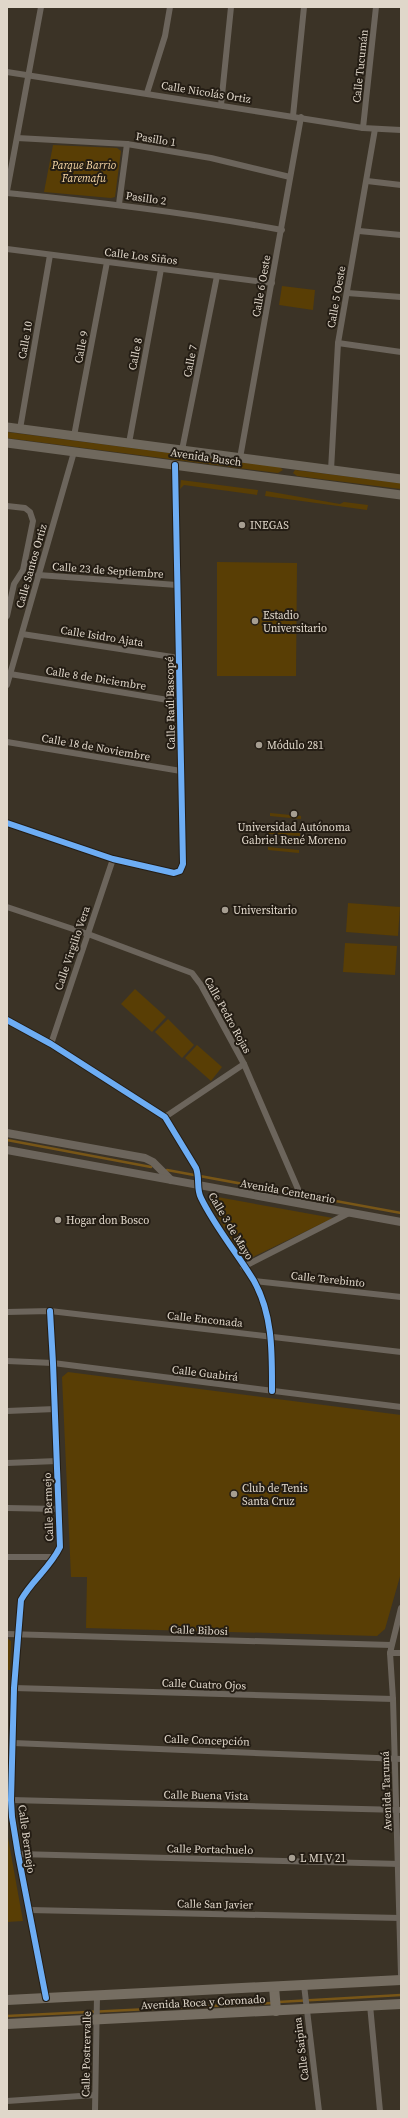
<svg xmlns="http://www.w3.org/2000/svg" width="408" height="2118" font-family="'Source Serif 4',serif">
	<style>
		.green { fill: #593e05 }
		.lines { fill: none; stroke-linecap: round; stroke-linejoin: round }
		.stream { stroke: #785617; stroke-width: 2.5 }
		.minor { stroke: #6c655c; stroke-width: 6 }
		.tertiary { stroke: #6c655c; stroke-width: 8 }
		.secondary { stroke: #6f685d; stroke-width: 9 }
		.primary { stroke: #766e62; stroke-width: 10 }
		.cycleway-casing { stroke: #241d14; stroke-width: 8 }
		.cycleway { stroke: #6dadf4; stroke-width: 6 }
		.poi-dot { fill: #a69e91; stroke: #241d14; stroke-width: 1.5 }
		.labels { text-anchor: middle; stroke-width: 4; stroke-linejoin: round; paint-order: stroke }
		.street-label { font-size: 11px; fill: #e0d7ca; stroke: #241d14 }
		.park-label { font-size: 11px; font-style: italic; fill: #f7d7a5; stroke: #241d14 }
		.poi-label { font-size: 11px; fill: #e0d7ca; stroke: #241d14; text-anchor: start }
	</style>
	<rect width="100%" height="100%" fill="#3b3326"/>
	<g class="green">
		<path d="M53 145 117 148 121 151 115 197 111 198 44 192Z"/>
		<path d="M282 286 315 290 313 310 279 305Z"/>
		<path d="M7 432 280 467 283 470 278 473 7 438Z"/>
		<path d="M295 470 401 483V489L297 476 293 473Z"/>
		<path d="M181 480 258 490 257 495 184 485 180 489Z"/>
		<path d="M266 491 340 504 344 502 368 505 367 510 265 496Z"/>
		<path d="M217 562 297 563 296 676H217Z"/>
		<path d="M270 813 301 816V819L270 816Z"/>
		<path d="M269 831 300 833V836L268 834Z"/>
		<path d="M268 847 299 850V853L268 850Z"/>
		<path d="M348 903 400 907 398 936 346 932Z"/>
		<path d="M345 943 397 946 395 975 343 972Z"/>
		<path d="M135 989 166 1017 152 1032 121 1004Z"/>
		<path d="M168 1019 194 1045 182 1058 155 1032Z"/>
		<path d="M197 1045 222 1067 211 1081 185 1058Z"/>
		<path d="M212 1196 333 1218 247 1260 242 1257 209 1202 208 1197Z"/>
		<path d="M68 1372 401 1415V1573L385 1629 377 1636 86 1628 87 1577H71L62 1377Z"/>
		<path d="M7 1638 11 1641V1645L10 1670H7Z"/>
		<path d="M7 1832 23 1921 7 1922Z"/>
	</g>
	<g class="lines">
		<g class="stream">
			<path d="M7 1140 151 1167"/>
			<path d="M167 1170 401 1213"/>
			<path d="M278 2002 401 1995"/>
			<path d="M7 2016 273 2003"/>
		</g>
		<g class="minor">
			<path d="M7 72 363 128 401 130"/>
			<path d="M147 93 165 36 170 7"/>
			<path d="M221 105 231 7"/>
			<path d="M293 116 304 7"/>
			<path d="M363 128 376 7"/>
			<path d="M17 138 127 144 211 158 290 177"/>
			<path d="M367 181 401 185"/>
			<path d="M7 191 41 7"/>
			<path d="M7 193C99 202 190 213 282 230"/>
			<path d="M119 204 127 144"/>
			<path d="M359 231 401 235"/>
			<path d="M7 249 272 283"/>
			<path d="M347 293 401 297"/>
			<path d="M338 343 401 352"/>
			<path d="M20 429 50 255"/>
			<path d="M74 436 107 262"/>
			<path d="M129 443 161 269"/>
			<path d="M182 450 217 276"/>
			<path d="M240 458 301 117"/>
			<path d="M331 470 338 343 375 129"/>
			<path d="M7 506 25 508 30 512 33 521 23 570 14 584 7 616"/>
			<path d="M38 575 177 585"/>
			<path d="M22 634 179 658"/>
			<path d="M10 674 180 702"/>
			<path d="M7 685 74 452"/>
			<path d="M7 742 181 771"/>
			<path d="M7 823 113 859 174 873 180 871 183 864 175 465"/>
			<path d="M7 907 88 934 192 973 201 985 244 1064 298 1189V1204"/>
			<path d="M7 1020 51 1044 165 1117 196 1168C200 1178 196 1189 201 1198 215 1227 237 1253 254 1281 273 1315 272 1353 272 1391"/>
			<path d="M51 1044 113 859"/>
			<path d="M165 1117 244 1064"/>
			<path d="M243 1267 349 1213"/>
			<path d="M254 1281 401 1297"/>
			<path d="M7 1312 50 1311 401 1352"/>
			<path d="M7 1361 53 1363 401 1407"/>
			<path d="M7 1411 55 1409"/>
			<path d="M7 1463 57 1461"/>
			<path d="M7 1508 58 1509"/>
			<path d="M7 1557H55"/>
			<path d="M401 1608 390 1653 393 1699 401 1975"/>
			<path d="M7 1634 391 1645"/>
			<path d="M390 1653H401"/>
			<path d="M14 1688 393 1699"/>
			<path d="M13 1743 401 1759"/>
			<path d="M11 1800 401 1810"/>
			<path d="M18 1854 401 1864"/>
			<path d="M29 1910 401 1918"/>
			<path d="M304 1985 319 2111"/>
			<path d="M46 1998 18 1854 12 1817 11 1800 14 1688 21 1600C32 1580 50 1568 60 1547L53 1363 50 1311"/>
			<path d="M370 2005 380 2111"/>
			<path d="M7 2101 95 2095"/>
			<path d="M95 2111 97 1996"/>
		</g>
		<g class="tertiary">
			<path d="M7 1133 145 1158 153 1162 171 1180"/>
			<path d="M7 1150 401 1222"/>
		</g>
		<g class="secondary">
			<path d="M7 427 401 479"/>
			<path d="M7 443 401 495"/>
		</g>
		<g class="primary">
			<path d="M274 1987 276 2011"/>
			<path d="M7 2000 401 1980"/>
			<path d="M7 2024 401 2004"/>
		</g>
		<g class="cycleway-casing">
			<g id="cycleway">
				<path d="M7 823 113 859 174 873 180 871 183 864 175 465"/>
				<path d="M7 1020 51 1044 165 1117 196 1168C200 1178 196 1189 201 1198 215 1227 237 1253 254 1281 273 1315 272 1353 272 1391"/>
				<path d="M46 1998 18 1854 12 1817 11 1800 14 1688 21 1600C32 1580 50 1568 60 1547L53 1363 50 1311"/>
			</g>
		</g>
		<use href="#cycleway" class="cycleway"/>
	</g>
	<g class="poi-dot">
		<circle cx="242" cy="525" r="4"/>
		<circle cx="255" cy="621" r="4"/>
		<circle cx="259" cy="745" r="4"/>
		<circle cx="294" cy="814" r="4"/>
		<circle cx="225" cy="910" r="4"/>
		<circle cx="58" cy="1220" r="4"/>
		<circle cx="234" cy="1494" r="4"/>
		<circle cx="292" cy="1858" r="4"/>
	</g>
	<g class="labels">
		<g class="street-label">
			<text transform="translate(360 66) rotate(-84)" y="4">Calle Tucumán</text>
			<text transform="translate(206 92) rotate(9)" y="4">Calle Nicolás Ortiz</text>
			<text transform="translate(156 139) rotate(9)" y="4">Pasillo 1</text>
			<text transform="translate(146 198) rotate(8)" y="4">Pasillo 2</text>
			<text transform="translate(141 256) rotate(7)" y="4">Calle Los Siños</text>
			<text transform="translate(261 286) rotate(-80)" y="4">Calle 6 Oeste</text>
			<text transform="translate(336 297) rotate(-80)" y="4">Calle 5 Oeste</text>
			<text transform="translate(25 340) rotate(-80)" y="4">Calle 10</text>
			<text transform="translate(81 347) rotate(-79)" y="4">Calle 9</text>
			<text transform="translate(135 354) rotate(-79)" y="4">Calle 8</text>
			<text transform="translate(190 361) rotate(-79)" y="4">Calle 7</text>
			<text transform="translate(206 457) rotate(8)" y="4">Avenida Busch</text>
			<text transform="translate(31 566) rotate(-74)" y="4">Calle Santos Ortiz</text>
			<text transform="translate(108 570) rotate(4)" y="4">Calle 23 de Septiembre</text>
			<text transform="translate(102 636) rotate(9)" y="4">Calle Isidro Ajata</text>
			<text transform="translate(96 678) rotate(9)" y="4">Calle 8 de Diciembre</text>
			<text transform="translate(170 703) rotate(-91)" y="4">Calle Raúl Bascopé</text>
			<text transform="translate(96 747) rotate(10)" y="4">Calle 18 de Noviembre</text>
			<text transform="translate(72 948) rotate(-71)" y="4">Calle Virgilio Vera</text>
			<text transform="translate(228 1015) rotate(61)" y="4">Calle Pedro Rojas</text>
			<text transform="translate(288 1191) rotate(10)" y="4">Avenida Centenario</text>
			<text transform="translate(231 1226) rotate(59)" y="4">Calle 3 de Mayo</text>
			<text transform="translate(328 1279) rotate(6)" y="4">Calle Terebinto</text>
			<text transform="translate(205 1319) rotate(6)" y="4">Calle Enconada</text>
			<text transform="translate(205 1373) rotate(7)" y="4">Calle Guabirá</text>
			<text transform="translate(48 1507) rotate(-92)" y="4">Calle Bermejo</text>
			<text transform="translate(199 1630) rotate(2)" y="4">Calle Bibosi</text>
			<text transform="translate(204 1684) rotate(2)" y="4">Calle Cuatro Ojos</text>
			<text transform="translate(207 1740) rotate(2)" y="4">Calle Concepción</text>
			<text transform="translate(386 1791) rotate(-92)" y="4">Avenida Tarumá</text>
			<text transform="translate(206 1795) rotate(1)" y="4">Calle Buena Vista</text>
			<text transform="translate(27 1839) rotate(82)" y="4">Calle Bermejo</text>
			<text transform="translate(210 1849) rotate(1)" y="4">Calle Portachuelo</text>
			<text transform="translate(215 1904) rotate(1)" y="4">Calle San Javier</text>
			<text transform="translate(203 2002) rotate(-3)" y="4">Avenida Roca y Coronado</text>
			<text transform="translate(301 2049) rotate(-97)" y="4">Calle Saipina</text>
			<text transform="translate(86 2054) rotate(-89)" y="4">Calle Postrervalle</text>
		</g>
		<g class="park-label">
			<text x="84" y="169">Parque Barrio<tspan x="84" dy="13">Faremafu</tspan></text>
		</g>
		<g class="poi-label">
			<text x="250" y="529">INEGAS</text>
			<text x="263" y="619">Estadio<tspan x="263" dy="13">Universitario</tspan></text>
			<text x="267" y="749">Módulo 281</text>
			<text x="294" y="831" text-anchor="middle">Universidad Autónoma<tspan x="294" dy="13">Gabriel René Moreno</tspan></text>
			<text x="233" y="914">Universitario</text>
			<text x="66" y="1224">Hogar don Bosco</text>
			<text x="242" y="1492">Club de Tenis<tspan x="242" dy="13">Santa Cruz</tspan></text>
			<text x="300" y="1862">L MI V 21</text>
		</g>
	</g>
	<rect width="408" height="2118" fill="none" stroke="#e0d7ca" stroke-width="16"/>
</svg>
